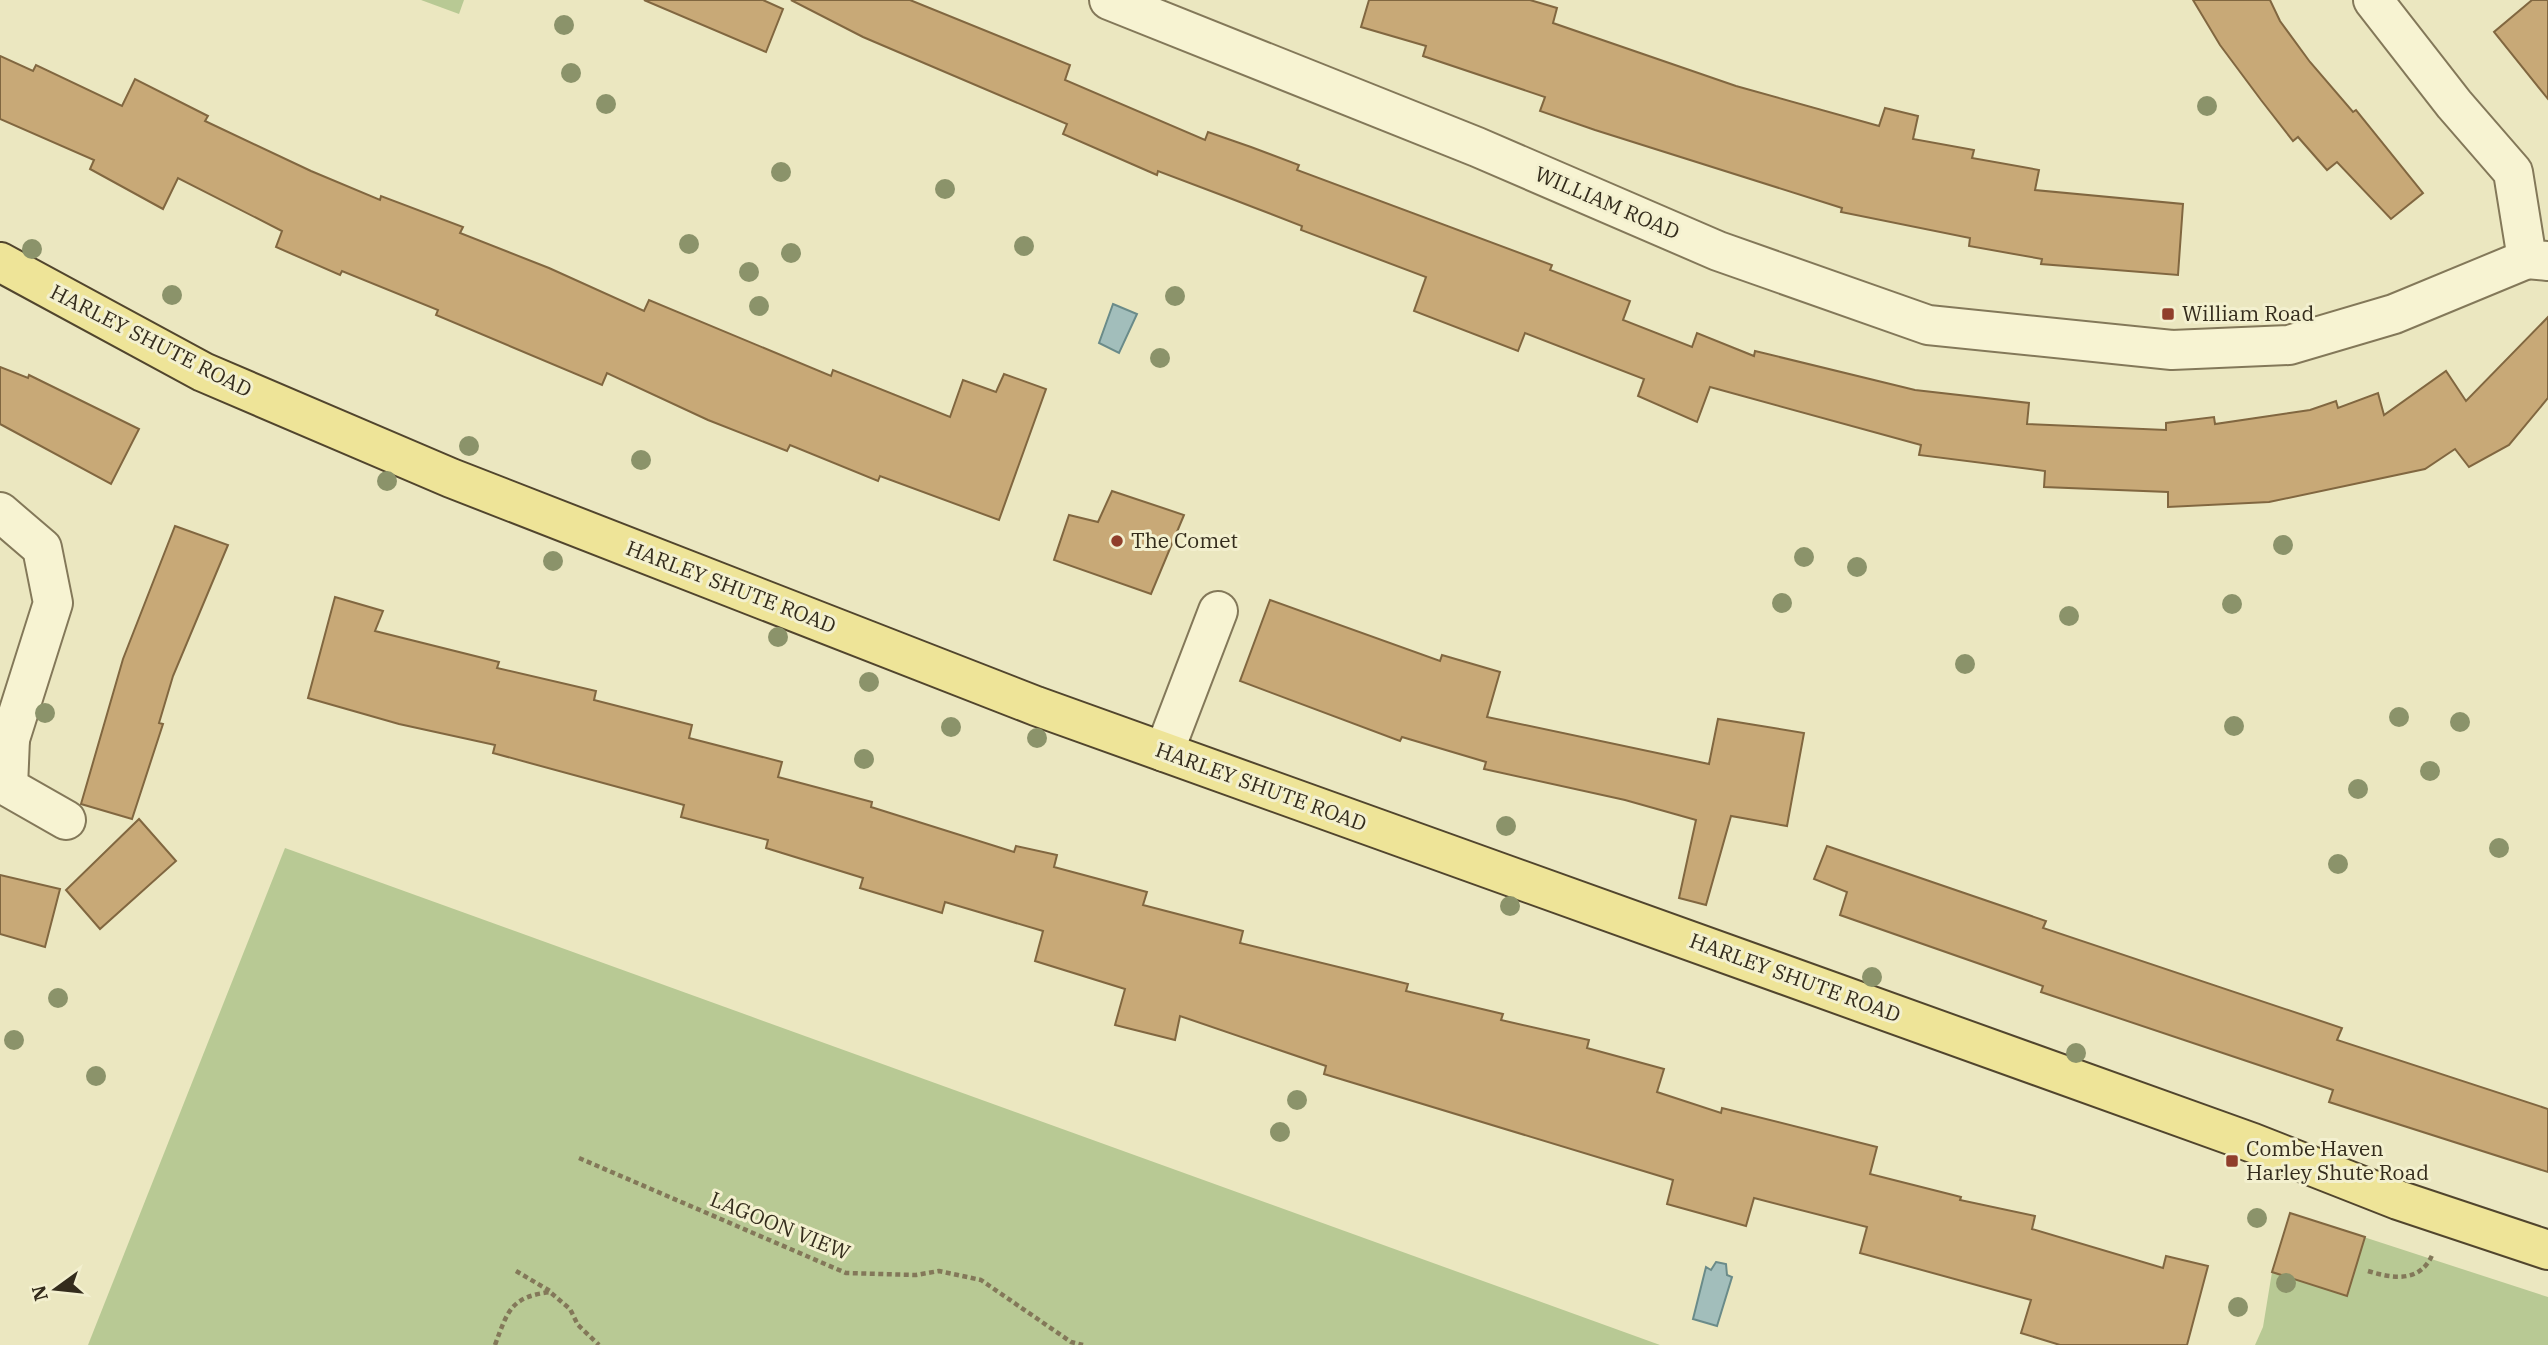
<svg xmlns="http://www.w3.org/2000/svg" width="2548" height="1345" font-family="'IBM Plex Serif',serif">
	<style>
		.green { fill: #b8c994 }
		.water { fill: #a2bebb; stroke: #6a8b89; stroke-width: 2 }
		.building { fill: #c8a977; stroke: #816740; stroke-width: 2 }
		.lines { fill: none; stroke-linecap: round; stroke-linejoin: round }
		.minor-casing { stroke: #837859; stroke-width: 42 }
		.major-casing { stroke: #51452d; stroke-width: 42 }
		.path { stroke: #837859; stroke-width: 4.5; stroke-dasharray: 5 3.5; stroke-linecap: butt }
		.minor { stroke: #f7f3d2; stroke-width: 38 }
		.major { stroke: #eee498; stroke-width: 38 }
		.tree { fill: #8b936a }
		.poi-dot { fill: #903e2b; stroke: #f3f0cf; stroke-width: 2.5 }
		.labels { text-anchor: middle; stroke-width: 6; stroke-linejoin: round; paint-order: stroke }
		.street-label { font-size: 21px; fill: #342c1c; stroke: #f3f0cf }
		.poi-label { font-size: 21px; fill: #342c1c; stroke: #f3f0cf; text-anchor: start }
	</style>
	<rect width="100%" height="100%" fill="#ebe7c0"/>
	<g class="green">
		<path d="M421 0H464L459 14Z"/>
		<path d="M285 848 1660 1345H88Z"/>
		<path d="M2290 1213 2548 1297V1345H2255L2263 1327 2272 1272Z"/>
	</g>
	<g class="water">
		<path d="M1113 304 1137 314 1119 353 1099 343Z"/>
		<path d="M1716 1262 1726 1264 1727 1275 1732 1277 1717 1326 1693 1319 1706 1267 1711 1270Z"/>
	</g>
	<g class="building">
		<path d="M644 0H763L783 9 766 52Z"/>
		<path d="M791 0H910L1070 65 1065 80 1205 140 1208 132 1251 147 1299 165 1297 170 1552 265 1550 270 1630 301 1623 320 1692 347 1697 333 1754 356 1755 351 1915 390 2029 403 2027 424 2166 430V423L2214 417 2215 424 2310 410 2336 401 2338 408 2378 393 2384 415 2446 371 2466 401 2548 317V398L2509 445 2469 467 2455 449 2425 469 2269 502 2168 507V492L2044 487 2045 471 1919 455 1921 445 1710 387 1697 422 1638 396 1644 379 1525 333 1518 351 1414 311 1426 277 1301 230 1302 226 1232 199 1158 171 1157 175 1063 134 1067 124 863 37Z"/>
		<path d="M1369 0H1530L1557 8 1553 23 1736 86 1879 126 1885 108 1918 116 1913 139 1974 150 1972 158 2039 170 2035 190 2183 204 2178 275 2041 264 2042 259 1969 246 1970 238 1841 212 1842 208 1595 130 1540 111 1545 97 1423 56 1426 46 1361 27Z"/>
		<path d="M2193 0H2270L2280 21 2310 62 2353 112 2356 110 2423 193 2391 219 2337 162 2327 170 2298 137 2293 141 2261 100 2220 45Z"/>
		<path d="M2532 0H2548V99L2494 32Z"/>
		<path d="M0 56 33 71 36 65 122 106 135 79 208 116 205 121 311 171 380 200 381 196 463 227 460 233 549 268 644 311 649 300 831 376 833 370 950 417 963 380 996 392 1004 374 1046 389 999 520 880 476 878 481 790 445 787 451 708 420 607 373 602 385 436 315 438 310 342 271 340 275 276 247 282 231 178 178 163 209 90 169 94 160 0 119Z"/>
		<path d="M0 367 28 378 29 375 139 429 111 484 0 424Z"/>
		<path d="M1112 491 1184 515 1151 594 1054 560 1069 515 1098 522Z"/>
		<path d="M175 526 228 545 173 676 159 723 163 724 132 819 81 804 123 659Z"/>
		<path d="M335 597 383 611 375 631 499 662 497 668 596 691 594 700 692 725 689 738 782 762 778 777 872 802 871 807 1014 852 1016 846 1057 855 1054 867 1147 892 1143 905 1243 931 1240 943 1408 984 1406 991 1503 1014 1501 1020 1589 1040 1587 1048 1664 1069 1657 1092 1721 1113 1722 1108 1877 1147 1870 1174 1961 1197 1960 1200 2035 1216 2032 1229 2163 1268 2166 1256 2208 1266 2187 1345H2060L2021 1333 2031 1300 1860 1253 1867 1227 1754 1198 1746 1226 1667 1204 1673 1180 1324 1074 1326 1066 1180 1016 1175 1040 1115 1025 1125 989 1035 961 1043 931 945 902 942 913 860 888 863 878 766 848 768 840 681 817 684 805 493 753 495 745 399 724 308 698Z"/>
		<path d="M1270 600 1440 661 1442 655 1500 672 1487 717 1709 764 1718 719 1804 733 1787 826 1731 816 1706 905 1679 898 1696 820 1625 800 1484 769 1486 762 1402 737 1400 741 1240 681Z"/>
		<path d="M139 819 176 861 100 929 66 890Z"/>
		<path d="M1827 846 2046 921 2043 928 2342 1028 2337 1040 2548 1109V1172L2329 1102 2333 1090 2041 992 2043 986 1840 915 1847 892 1814 879Z"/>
		<path d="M0 875 60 889 45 947 0 934Z"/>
		<path d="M2290 1213 2365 1237 2347 1296 2272 1272Z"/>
	</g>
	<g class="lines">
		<g class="minor-casing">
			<g id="minor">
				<path d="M1109 0 1477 147 1718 251 1928 325 2172 350 2289 345 2394 314 2527 259"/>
				<path d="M2373 0 2454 104 2513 172 2527 259 2548 261"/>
				<path d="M0 512 42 548 53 603 10 739"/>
				<path d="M0 735 10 739 8 787 66 820"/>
				<path d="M1164 752 1218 611"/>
			</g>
		</g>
		<g class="major-casing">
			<path id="major" d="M0 262 203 372 451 478 1036 706 2253 1143 2398 1200 2548 1250"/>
		</g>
		<g class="path">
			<path d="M579 1158 846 1273 916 1275 939 1271 981 1280 1071 1342 1083 1345"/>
			<path d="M516 1271 550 1291"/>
			<path d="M2368 1271C2394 1279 2421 1283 2433 1253"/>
			<path d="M495 1345C508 1310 511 1297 550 1292L570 1309 578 1325 599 1345"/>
		</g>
		<use href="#minor" class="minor"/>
		<use href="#major" class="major"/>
	</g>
	<g class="tree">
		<circle cx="564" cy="25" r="10"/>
		<circle cx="571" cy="73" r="10"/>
		<circle cx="606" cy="104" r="10"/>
		<circle cx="2207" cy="106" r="10"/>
		<circle cx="781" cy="172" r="10"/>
		<circle cx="945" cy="189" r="10"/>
		<circle cx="689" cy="244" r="10"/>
		<circle cx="1024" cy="246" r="10"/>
		<circle cx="32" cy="249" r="10"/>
		<circle cx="791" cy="253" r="10"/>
		<circle cx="749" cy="272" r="10"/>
		<circle cx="172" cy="295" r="10"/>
		<circle cx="1175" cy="296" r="10"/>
		<circle cx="759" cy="306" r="10"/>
		<circle cx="1160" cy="358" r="10"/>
		<circle cx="469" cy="446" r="10"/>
		<circle cx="641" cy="460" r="10"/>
		<circle cx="387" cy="481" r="10"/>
		<circle cx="2283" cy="545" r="10"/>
		<circle cx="1804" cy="557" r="10"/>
		<circle cx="553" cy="561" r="10"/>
		<circle cx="1857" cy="567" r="10"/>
		<circle cx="1782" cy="603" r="10"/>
		<circle cx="2232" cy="604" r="10"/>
		<circle cx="2069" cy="616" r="10"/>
		<circle cx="778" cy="637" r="10"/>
		<circle cx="1965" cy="664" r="10"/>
		<circle cx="869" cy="682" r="10"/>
		<circle cx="45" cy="713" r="10"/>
		<circle cx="2399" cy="717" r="10"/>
		<circle cx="2460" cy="722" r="10"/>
		<circle cx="2234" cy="726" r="10"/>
		<circle cx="951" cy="727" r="10"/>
		<circle cx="1037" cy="738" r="10"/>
		<circle cx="864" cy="759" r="10"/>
		<circle cx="2430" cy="771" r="10"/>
		<circle cx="2358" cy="789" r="10"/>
		<circle cx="1506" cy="826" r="10"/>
		<circle cx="2499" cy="848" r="10"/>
		<circle cx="2338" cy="864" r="10"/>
		<circle cx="1510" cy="906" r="10"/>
		<circle cx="1872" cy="977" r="10"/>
		<circle cx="58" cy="998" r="10"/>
		<circle cx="14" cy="1040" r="10"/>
		<circle cx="2076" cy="1053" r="10"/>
		<circle cx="96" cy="1076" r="10"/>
		<circle cx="1297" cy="1100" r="10"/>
		<circle cx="1280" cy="1132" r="10"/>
		<circle cx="2257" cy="1218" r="10"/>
		<circle cx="2286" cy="1283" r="10"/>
		<circle cx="2238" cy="1307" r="10"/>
	</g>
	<g class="poi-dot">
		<rect x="2161" y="307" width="14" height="14" rx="3.5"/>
		<circle cx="1117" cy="541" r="7"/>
		<rect x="2225" y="1154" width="14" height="14" rx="3.5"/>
	</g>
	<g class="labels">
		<g class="street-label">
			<text transform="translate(1607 203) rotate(23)" y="7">WILLIAM ROAD</text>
			<text transform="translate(151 341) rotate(27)" y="7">HARLEY SHUTE ROAD</text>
			<text transform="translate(731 587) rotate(21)" y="7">HARLEY SHUTE ROAD</text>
			<text transform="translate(1261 787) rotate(20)" y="7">HARLEY SHUTE ROAD</text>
			<text transform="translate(1795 978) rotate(20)" y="7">HARLEY SHUTE ROAD</text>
			<text transform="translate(780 1226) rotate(22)" y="7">LAGOON VIEW</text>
		</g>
		<g class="poi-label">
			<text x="2182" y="321">William Road</text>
			<text x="1131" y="548">The Comet</text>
			<text x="2246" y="1156">Combe Haven<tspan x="2246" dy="24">Harley Shute Road</tspan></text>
		</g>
	</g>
	<g transform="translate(56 1289) rotate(255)" stroke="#f3f0cf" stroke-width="5" paint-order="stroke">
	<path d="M0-5L12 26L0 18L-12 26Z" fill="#342c1c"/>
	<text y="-10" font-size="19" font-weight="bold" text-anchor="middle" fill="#342c1c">N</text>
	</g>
</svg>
